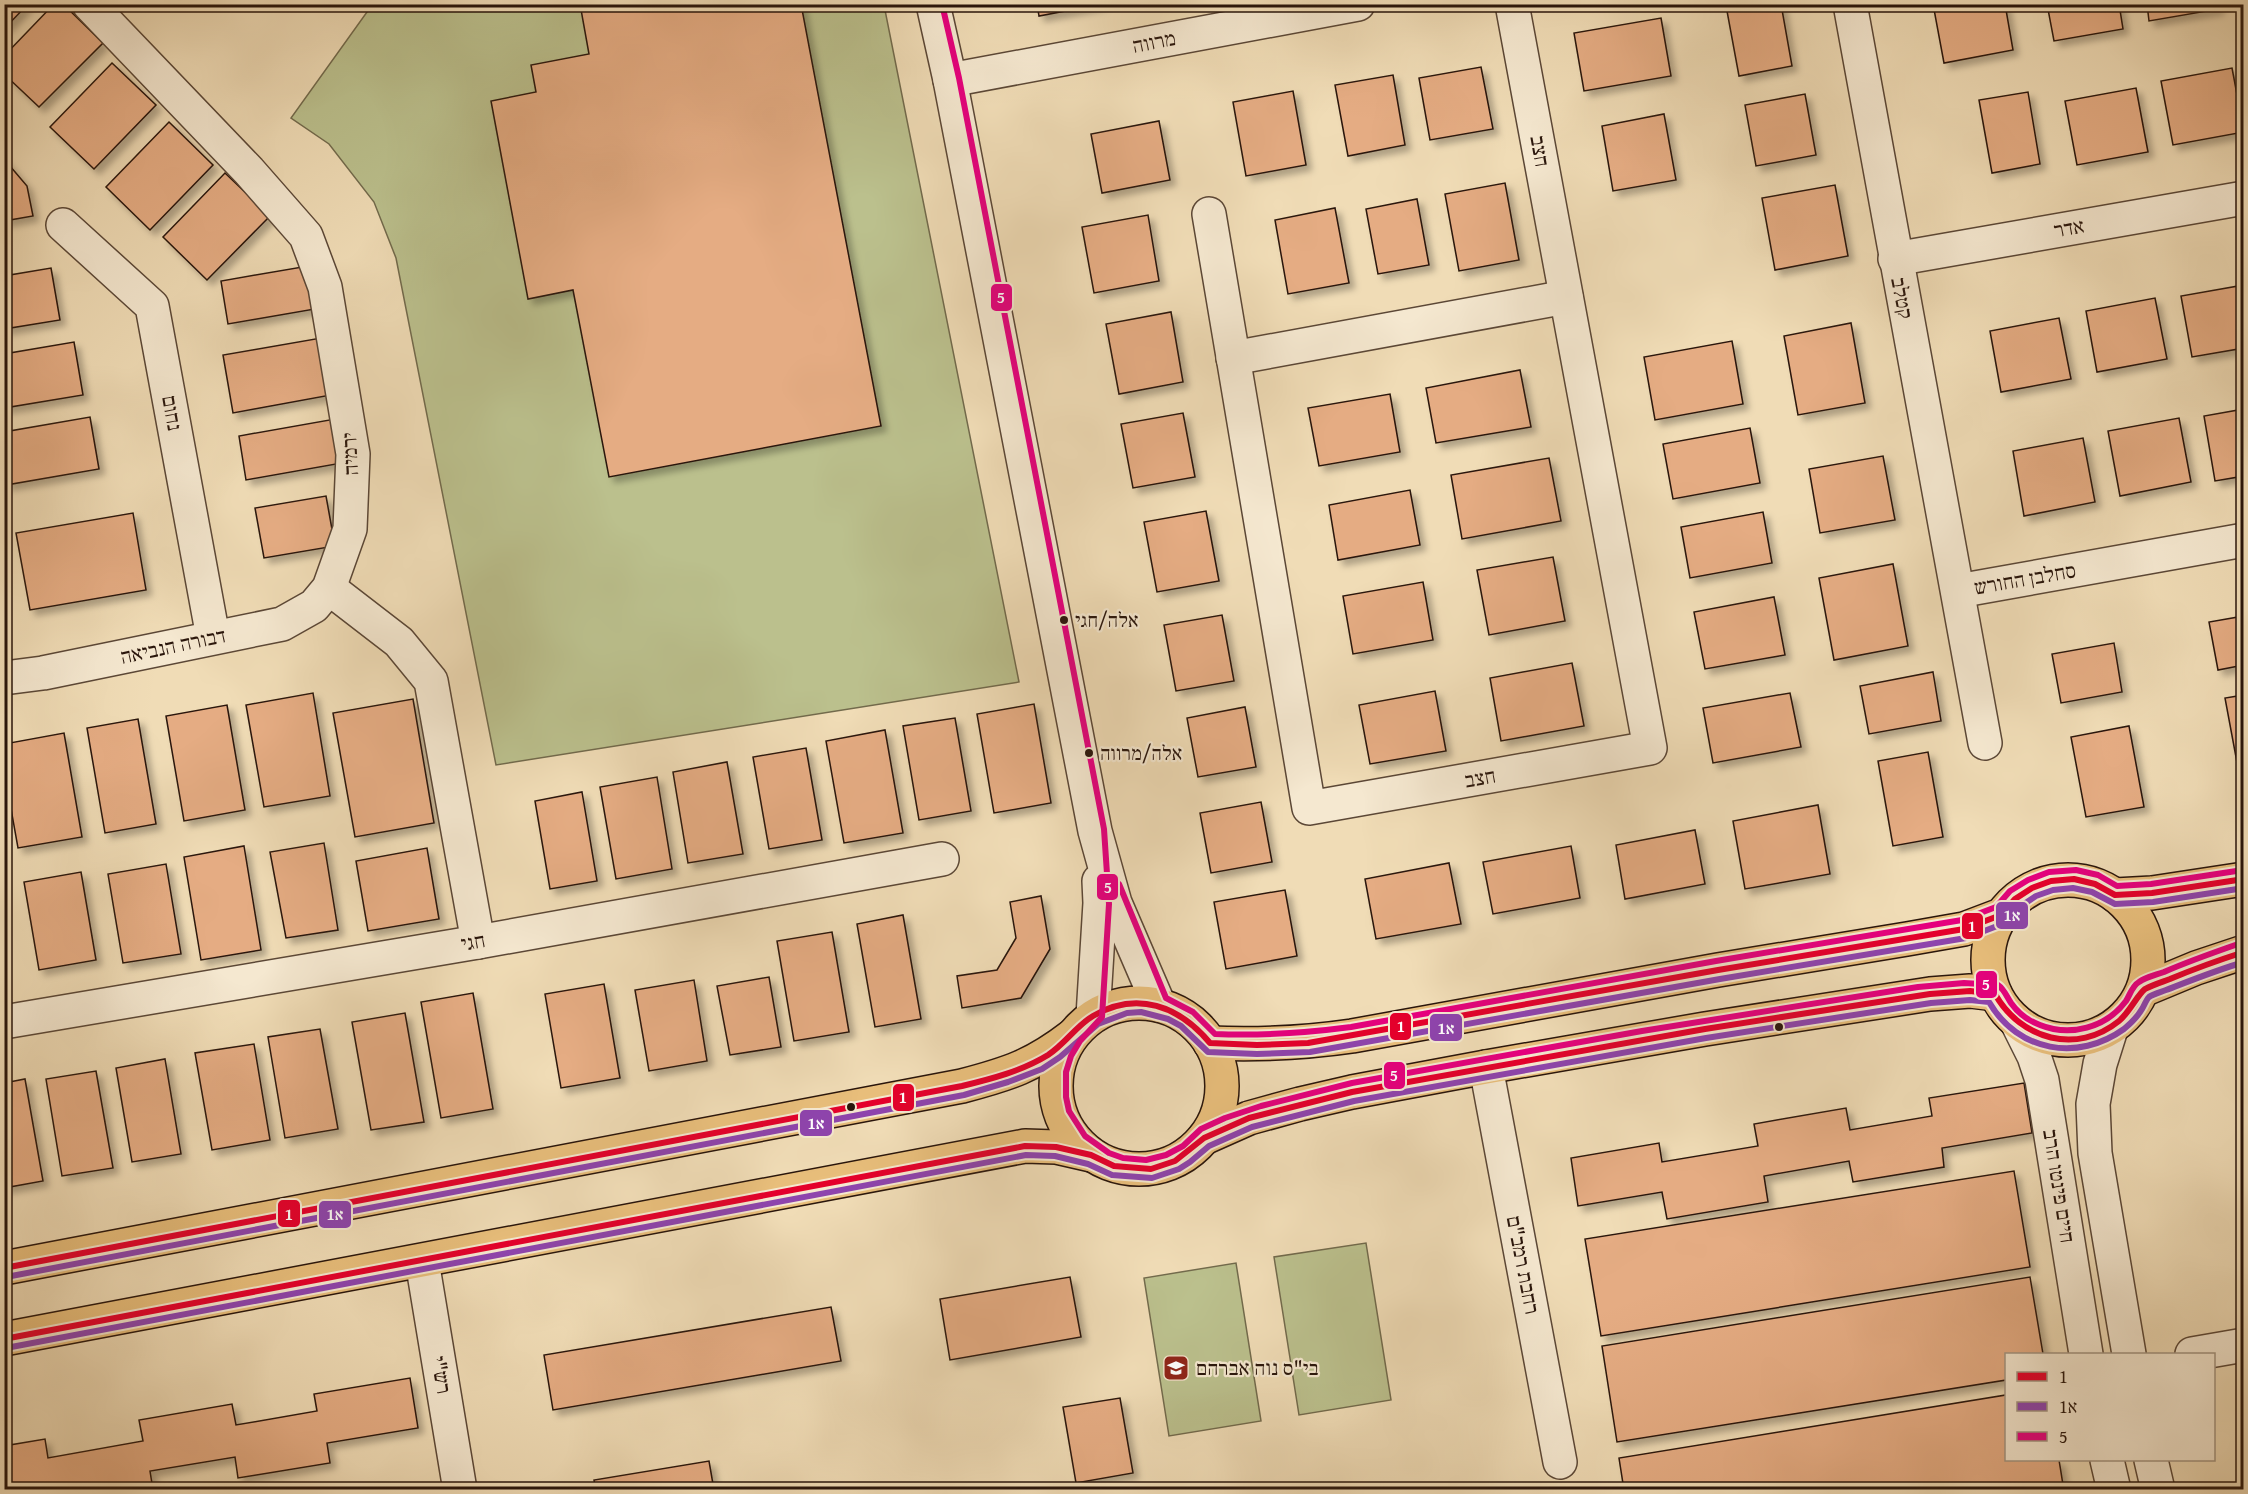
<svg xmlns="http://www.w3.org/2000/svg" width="2248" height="1494" font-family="'Gentium Book Plus','Frank Ruhl Libre',serif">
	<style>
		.green { fill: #bbc08d; stroke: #726a4c; stroke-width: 1.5 }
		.building { fill: #e5ac83; stroke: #29150b; stroke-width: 1.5; filter: url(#shadow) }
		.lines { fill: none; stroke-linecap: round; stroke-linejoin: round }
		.minor-casing { stroke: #5b4736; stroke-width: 36 }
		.major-casing { stroke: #29150b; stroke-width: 36 }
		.minor { stroke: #f5e8d0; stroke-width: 33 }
		.major { stroke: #e8be7b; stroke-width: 33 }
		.bus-1-casing { stroke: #f5e8d0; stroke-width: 10 }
		.bus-2-casing { stroke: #f5e8d0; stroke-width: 10 }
		.bus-3-casing { stroke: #f5e8d0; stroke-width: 10 }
		.bus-1 { stroke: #e4002b; stroke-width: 6 }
		.bus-2 { stroke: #8e44ad; stroke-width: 6 }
		.bus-3 { stroke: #e5007d; stroke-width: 6 }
		.bus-dot { fill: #29150b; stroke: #f5e8d0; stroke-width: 2 }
		.labels { text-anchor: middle; stroke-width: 4.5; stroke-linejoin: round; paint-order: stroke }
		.bus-label { font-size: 20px; fill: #29150b; stroke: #f5e8d0; text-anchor: start }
		.street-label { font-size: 21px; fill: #29150b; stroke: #f5e8d0 }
		.poi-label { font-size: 21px; fill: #29150b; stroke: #f5e8d0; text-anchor: start }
		.line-badge { stroke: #f5e8d0; stroke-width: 2 }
		.badge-label { font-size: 16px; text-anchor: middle; font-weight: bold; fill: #fff }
	</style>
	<defs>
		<filter id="shadow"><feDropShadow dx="5.5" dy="5.5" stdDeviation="3" flood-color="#0004"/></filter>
	</defs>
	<rect width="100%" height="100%" fill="#f0dcb6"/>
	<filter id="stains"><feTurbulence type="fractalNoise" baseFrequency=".00333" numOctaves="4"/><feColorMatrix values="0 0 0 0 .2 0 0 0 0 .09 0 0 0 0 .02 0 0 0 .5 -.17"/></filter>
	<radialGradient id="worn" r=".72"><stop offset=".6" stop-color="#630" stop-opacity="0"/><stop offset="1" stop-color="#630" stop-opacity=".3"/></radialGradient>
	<g class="green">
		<path d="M372 5H884L1019 682 496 765 396 258 374 202 329 144 291 118Z"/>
		<path d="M1366 1243 1391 1400 1299 1415 1274 1257Z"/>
		<path d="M1236 1263 1261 1421 1169 1436 1144 1278Z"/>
	</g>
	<g class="building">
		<path d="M4 4H28L4 29Z"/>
		<path d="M54 4H63L103 43 39 107 4 74V56Z"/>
		<path d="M580 4H801L881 426 609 477 573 290 528 299 491 101 536 92 531 65 589 54Z"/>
		<path d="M1037 4H1102L1039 16Z"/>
		<path d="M1762 4H1781L1792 66 1739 76 1727 11Z"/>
		<path d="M1933 4H2005L2013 50 1944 63Z"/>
		<path d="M2047 4H2119L2123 29 2054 41Z"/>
		<path d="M2147 4H2218L2219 9 2149 21Z"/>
		<path d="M1661 18 1671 76 1584 91 1574 33Z"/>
		<path d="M112 63 156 105 94 169 50 127Z"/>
		<path d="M1481 67 1493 129 1430 140 1419 78Z"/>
		<path d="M2232 68 2244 132 2173 145 2161 81Z"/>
		<path d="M1393 75 1405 145 1348 156 1335 85Z"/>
		<path d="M2136 88 2148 152 2077 165 2065 101Z"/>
		<path d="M1293 91 1306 165 1246 176 1233 102Z"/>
		<path d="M2028 92 2040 164 1992 173 1979 100Z"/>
		<path d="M1805 94 1816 155 1756 166 1745 105Z"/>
		<path d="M1664 114 1676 180 1613 191 1602 126Z"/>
		<path d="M1159 121 1170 180 1102 193 1091 134Z"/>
		<path d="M169 122 213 165 150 230 106 187Z"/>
		<path d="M4 159 27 186 33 216 4 221Z"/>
		<path d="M225 173 270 216 207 280 163 237Z"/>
		<path d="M1505 183 1519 260 1459 271 1445 194Z"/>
		<path d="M1835 185 1848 256 1775 270 1762 198Z"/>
		<path d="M1417 199 1429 265 1378 274 1366 209Z"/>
		<path d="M1335 208 1349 283 1288 294 1275 220Z"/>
		<path d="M1148 215 1159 281 1094 293 1082 227Z"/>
		<path d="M308 266 315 309 228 324 221 281Z"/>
		<path d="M51 268 60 320 4 329V276Z"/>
		<path d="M2244 285V348L2192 357 2181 296Z"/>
		<path d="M2155 298 2167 359 2097 372 2086 311Z"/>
		<path d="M1171 312 1183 382 1119 394 1106 324Z"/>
		<path d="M2059 318 2071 379 2001 392 1990 331Z"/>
		<path d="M1851 323 1865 403 1798 415 1784 336Z"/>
		<path d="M321 338 331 395 233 413 223 355Z"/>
		<path d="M1732 341 1743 404 1655 420 1644 357Z"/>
		<path d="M74 342 83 395 4 408V354Z"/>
		<path d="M1520 370 1531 427 1436 443 1426 388Z"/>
		<path d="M1390 394 1400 452 1319 466 1308 408Z"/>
		<path d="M2244 409V476L2215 481 2204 416Z"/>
		<path d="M1183 413 1195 477 1133 488 1121 424Z"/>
		<path d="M90 417 99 469 6 485 4 432Z"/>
		<path d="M2179 418 2191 482 2120 496 2108 431Z"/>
		<path d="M335 419 342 463 246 480 239 436Z"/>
		<path d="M1750 428 1760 483 1673 499 1663 444Z"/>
		<path d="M2083 438 2095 502 2024 516 2013 451Z"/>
		<path d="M1883 456 1895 520 1820 533 1809 469Z"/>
		<path d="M1549 458 1561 521 1462 539 1451 475Z"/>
		<path d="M1410 490 1420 545 1338 560 1329 505Z"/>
		<path d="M326 496 335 546 264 558 255 508Z"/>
		<path d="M1206 511 1219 581 1157 592 1144 522Z"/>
		<path d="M1763 512 1772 563 1690 578 1681 527Z"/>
		<path d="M133 513 146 590 30 610 16 533Z"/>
		<path d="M1553 557 1565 621 1489 635 1477 570Z"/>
		<path d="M1893 564 1908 646 1834 660 1819 578Z"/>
		<path d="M1423 582 1433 640 1353 654 1343 596Z"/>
		<path d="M1774 597 1785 655 1705 669 1694 612Z"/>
		<path d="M1222 615 1234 681 1176 691 1164 625Z"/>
		<path d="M2244 616V665L2218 670 2209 622Z"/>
		<path d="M2114 643 2122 692 2061 703 2052 654Z"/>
		<path d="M1572 663 1584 726 1501 741 1490 678Z"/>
		<path d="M1933 672 1941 721 1869 734 1860 686Z"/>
		<path d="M1435 691 1446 751 1370 764 1359 705Z"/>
		<path d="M313 693 330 796 264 807 246 705Z"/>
		<path d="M1790 693 1801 747 1713 763 1703 708Z"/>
		<path d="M2244 695V784H2241L2225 698Z"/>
		<path d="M413 699 434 823 355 837 333 713Z"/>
		<path d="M1034 704 1051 803 994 813 977 714Z"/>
		<path d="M227 705 245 810 184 821 166 716Z"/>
		<path d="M1245 707 1256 767 1198 777 1187 718Z"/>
		<path d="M955 718 971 811 919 820 903 726Z"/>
		<path d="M138 719 156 824 105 833 87 728Z"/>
		<path d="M2129 726 2144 807 2086 817 2071 737Z"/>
		<path d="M885 730 903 833 844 843 826 741Z"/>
		<path d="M64 733 82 837 18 848 4 770V744Z"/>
		<path d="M806 748 822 840 769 849 753 757Z"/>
		<path d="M1928 752 1943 837 1893 846 1878 761Z"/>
		<path d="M727 762 743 854 688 863 673 772Z"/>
		<path d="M657 777 672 869 616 879 600 787Z"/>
		<path d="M582 792 597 881 550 889 535 801Z"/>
		<path d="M1261 802 1272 862 1211 873 1200 813Z"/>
		<path d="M1818 805 1830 874 1745 889 1733 821Z"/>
		<path d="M1695 830 1705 884 1625 899 1616 845Z"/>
		<path d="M324 843 338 930 286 938 270 852Z"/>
		<path d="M244 846 261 950 201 960 184 857Z"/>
		<path d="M1571 846 1580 898 1493 914 1483 862Z"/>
		<path d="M427 848 439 919 368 931 356 861Z"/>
		<path d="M1449 863 1461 924 1376 939 1365 879Z"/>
		<path d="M166 864 181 954 123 963 108 874Z"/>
		<path d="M81 872 96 960 39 970 24 882Z"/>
		<path d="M1285 890 1297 956 1226 969 1214 902Z"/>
		<path d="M1041 896 1050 949 1021 998 962 1008 957 976 997 970 1016 938 1010 902Z"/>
		<path d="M903 915 921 1019 875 1027 857 924Z"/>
		<path d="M832 932 849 1032 794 1041 777 941Z"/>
		<path d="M769 977 781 1047 730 1055 717 986Z"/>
		<path d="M694 980 707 1061 649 1071 635 990Z"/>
		<path d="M604 984 620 1078 561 1088 545 994Z"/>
		<path d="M473 993 493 1109 441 1118 421 1002Z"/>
		<path d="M405 1013 424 1122 371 1130 352 1022Z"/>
		<path d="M320 1029 338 1129 285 1138 268 1037Z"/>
		<path d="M254 1044 270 1140 212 1150 195 1053Z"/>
		<path d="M165 1059 181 1154 132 1162 116 1068Z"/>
		<path d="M96 1071 113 1168 62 1176 46 1079Z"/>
		<path d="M25 1079 43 1181 4 1188V1083Z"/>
		<path d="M2024 1083 2032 1133 1942 1148 1944 1167 1853 1182 1849 1161 1764 1176 1768 1202 1667 1219 1662 1192 1578 1206 1571 1158 1659 1143 1662 1162 1758 1146 1754 1124 1846 1108 1850 1130 1932 1116 1929 1098Z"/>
		<path d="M2244 1162V1203L2238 1169Z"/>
		<path d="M2014 1171 2030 1267 1601 1336 1585 1239Z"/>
		<path d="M1070 1277 1081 1337 950 1360 940 1299Z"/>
		<path d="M2030 1277 2043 1354H2006V1380L1617 1442 1602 1346Z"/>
		<path d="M831 1307 841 1361 553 1410 544 1355Z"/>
		<path d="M410 1378 418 1428 327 1443 330 1463 238 1478 235 1457 150 1471 153 1490H48V1487L32 1490H4V1446L45 1439 48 1458 143 1441 139 1420 232 1404 236 1425 317 1411 314 1394Z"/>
		<path d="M2006 1395V1460H2059L2063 1485 2034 1490H1624L1619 1458Z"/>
		<path d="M1120 1398 1133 1473 1076 1483 1063 1407Z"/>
		<path d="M709 1461 714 1490H596L594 1480Z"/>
		<path d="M1342 1485 1343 1490H1310Z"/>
	</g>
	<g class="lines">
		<g class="minor-casing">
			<g id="minor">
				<path d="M933 4 950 80 1095 831 1115 903 1159 1005"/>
				<path d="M1850 4 1985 743"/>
				<path d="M950 80 1358 4"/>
				<path d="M1209 214 1309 808 1650 748 1512 4"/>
				<path d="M63 225 152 306 213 637"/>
				<path d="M1895 259 2244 198"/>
				<path d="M1233 358 1566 297"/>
				<path d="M329 588 399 642 431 681 478 942"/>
				<path d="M1958 591 2244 540"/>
				<path d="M4 678 43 673 282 624 314 606 329 588 350 529 353 454 325 287 306 236 249 171 89 4"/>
				<path d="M1093 1016 1100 903 1099 881"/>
				<path d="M4 1022 478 942 942 859"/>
				<path d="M2017 1022 2034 1056 2042 1080 2086 1354"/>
				<path d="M2111 1029 2100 1064 2093 1104 2095 1153 2129 1354"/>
				<path d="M1486 1067 1560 1462"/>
				<path d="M422 1261 460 1490"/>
				<path d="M2192 1354 2244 1345"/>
				<path d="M2107 1460 2114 1490"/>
				<path d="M2151 1460 2158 1490"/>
			</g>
		</g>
		<g class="major-casing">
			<g id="major">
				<circle cx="2068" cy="960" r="80"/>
				<path d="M2115 895 2152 893 2244 879"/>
				<path d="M2143 990 2196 968 2244 952"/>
				<circle cx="1139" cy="1086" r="83"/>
				<path d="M1210 1043C1258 1045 1304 1043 1352 1036L1718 970 1907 939 1964 929 2001 915"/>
				<path d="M1204 1138 1249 1118 1300 1104 1352 1092 1486 1067 1705 1029 1930 994 1970 991 1995 994"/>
				<path d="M4 1268 962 1086C1008 1074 1033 1066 1072 1036"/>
				<path d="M4 1339 1025 1146 1056 1147 1091 1155"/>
			</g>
		</g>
		<use href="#minor" class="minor"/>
		<use href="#major" class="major"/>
		<g class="bus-1-casing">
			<g id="bus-1">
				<path d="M4 1268 962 1086C991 1079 1022 1071 1048 1055 1065 1044 1076 1026 1093 1016 1137 990 1179 1006 1210 1043L1257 1045 1308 1043 1718 970 1964 929 2001 915 2015 899 2032 888 2051 881 2074 879 2095 884 2115 895 2152 893 2244 879"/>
				<path d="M4 1339 1025 1146 1056 1147 1091 1155 1114 1166 1151 1169 1175 1161 1204 1138 1249 1118 1352 1092 1705 1029 1930 994 1970 991 1995 994C2021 1040 2077 1055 2119 1021 2129 1013 2138 994 2145 989 2152 985 2162 982 2170 979 2194 969 2219 960 2244 952"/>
			</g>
		</g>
		<g class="bus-2-casing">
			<g id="bus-2">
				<path d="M6 1277 964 1095 1008 1082 1042 1069 1060 1057 1098 1024 1127 1013 1141 1012 1168 1019 1181 1026 1208 1052 1257 1054 1310 1052 1720 979 1966 938 2005 923 2021 906 2036 896 2053 890 2073 888 2092 892 2115 904 2153 902 2244 888"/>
				<path d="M6 1348 1026 1155 1055 1156 1088 1164 1112 1175 1152 1178 1179 1169 1190 1162 1209 1146 1252 1127 1354 1101 1706 1038 1931 1003 1970 1000 1989 1002C2018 1052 2078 1062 2124 1029 2130 1024 2138 1016 2142 1009 2144 1006 2146 1000 2149 997 2153 994 2161 992 2166 990 2192 980 2217 970 2244 962"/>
			</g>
		</g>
		<g class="bus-3-casing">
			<g id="bus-3">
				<path d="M942 4 959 78 1104 829 1109 904 1102 1017 1080 1041 1071 1056 1066 1072V1097L1069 1111 1085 1136 1109 1153 1123 1158 1146 1160 1166 1155 1183 1146 1201 1129 1225 1118 1261 1106 1352 1083 1642 1031 1918 987 1964 983 1998 985C2004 989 2007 997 2011 1003 2018 1013 2029 1021 2040 1025 2070 1037 2106 1028 2126 1001 2130 995 2132 986 2139 982 2146 977 2156 975 2164 972 2189 961 2215 952 2241 943"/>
				<path d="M1119 884 1166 998 1193 1012 1215 1034C1260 1036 1305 1033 1351 1027L1716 961 1962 920 1996 907 2010 891 2028 880 2049 872 2076 870 2098 875 2117 886 2151 884 2243 870"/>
			</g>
		</g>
		<use href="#bus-1" class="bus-1"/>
		<use href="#bus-2" class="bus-2"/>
		<use href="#bus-3" class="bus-3"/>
	</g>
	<defs>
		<g id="school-square" transform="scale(1.35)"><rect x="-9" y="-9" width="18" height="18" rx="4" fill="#8f2418" stroke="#f5e8d0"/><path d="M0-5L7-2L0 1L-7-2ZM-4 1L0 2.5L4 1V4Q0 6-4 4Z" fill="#fff"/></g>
	</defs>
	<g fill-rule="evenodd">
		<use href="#school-square" x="1176" y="1368"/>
	</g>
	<g class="bus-dot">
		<circle cx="1064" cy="620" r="5"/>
		<circle cx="1089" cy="753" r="5"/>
		<circle cx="1779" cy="1027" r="5"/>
		<circle cx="851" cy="1107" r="5"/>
	</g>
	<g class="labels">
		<g class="bus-label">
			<text x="1075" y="627">אלה/חגי</text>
			<text x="1100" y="760">אלה/מרווה</text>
		</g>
		<g class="street-label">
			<text transform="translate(1154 42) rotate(-11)" y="7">מרווה</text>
			<text transform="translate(1540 151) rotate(80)" y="7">חצב</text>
			<text transform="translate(2069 228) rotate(-10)" y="7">אדר</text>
			<text transform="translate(1902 298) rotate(79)" y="7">קטלב</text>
			<text transform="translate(172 413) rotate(80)" y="7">נחום</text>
			<text transform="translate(350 454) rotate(-93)" y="7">ירמיה</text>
			<text transform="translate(2025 579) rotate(-10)" y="7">סחלבן החורש</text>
			<text transform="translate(173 646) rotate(-12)" y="7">דבורה הנביאה</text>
			<text transform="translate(1480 778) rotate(-10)" y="7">חצב</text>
			<text transform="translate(473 942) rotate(-10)" y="7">חגי</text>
			<text transform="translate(2059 1186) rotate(81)" y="7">חיים פינטו הרב</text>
			<text transform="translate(1523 1265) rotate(79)" y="7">רחבת רמב"ם</text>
			<text transform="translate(441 1375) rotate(80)" y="7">רש"י</text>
		</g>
		<g class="poi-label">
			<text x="1196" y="1375">בי"ס נוה אברהם</text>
		</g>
	</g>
	<g class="line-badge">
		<rect x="990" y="283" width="23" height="29" rx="6" fill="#e5007d"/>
		<rect x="1096" y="873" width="23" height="28" rx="6" fill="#e5007d"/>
		<rect x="1995" y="901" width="34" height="29" rx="6" fill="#8e44ad"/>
		<rect x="1961" y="912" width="23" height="28" rx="6" fill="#e4002b"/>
		<rect x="1975" y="970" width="23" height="29" rx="6" fill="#e5007d"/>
		<rect x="1389" y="1012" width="23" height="29" rx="6" fill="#e4002b"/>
		<rect x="1429" y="1013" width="34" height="29" rx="6" fill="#8e44ad"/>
		<rect x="1383" y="1061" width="23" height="29" rx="6" fill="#e5007d"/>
		<rect x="892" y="1083" width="23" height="29" rx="6" fill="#e4002b"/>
		<rect x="799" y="1109" width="34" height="28" rx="6" fill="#8e44ad"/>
		<rect x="277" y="1199" width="24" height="29" rx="6" fill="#e4002b"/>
		<rect x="318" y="1200" width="34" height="29" rx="6" fill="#8e44ad"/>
	</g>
	<g class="badge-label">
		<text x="1001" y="303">5</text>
		<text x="1108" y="893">5</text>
		<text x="2012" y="921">1א</text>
		<text x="1972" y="932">1</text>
		<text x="1986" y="990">5</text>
		<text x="1401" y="1032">1</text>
		<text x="1446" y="1034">1א</text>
		<text x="1394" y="1081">5</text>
		<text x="903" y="1103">1</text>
		<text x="816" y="1129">1א</text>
		<text x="289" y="1220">1</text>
		<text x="335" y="1220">1א</text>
	</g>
	<rect width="2248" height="1494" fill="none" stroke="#f0dcb6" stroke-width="24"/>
	<rect x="6" y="6" width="2236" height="1482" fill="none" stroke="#29150b" stroke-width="3"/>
	<rect x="12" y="12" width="2224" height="1470" fill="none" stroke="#29150b" stroke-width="1.5"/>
	<rect x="2005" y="1353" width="210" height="108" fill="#f5e8d0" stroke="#a39481" stroke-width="1.5"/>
	<rect x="2017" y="1372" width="30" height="9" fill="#e4002b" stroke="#a39481" stroke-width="1.5"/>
	<text x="2059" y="1383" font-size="18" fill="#29150b">1</text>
	<rect x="2017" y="1402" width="30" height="9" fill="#8e44ad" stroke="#a39481" stroke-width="1.5"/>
	<text x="2059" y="1413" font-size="18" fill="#29150b">1א</text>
	<rect x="2017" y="1432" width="30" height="9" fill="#e5007d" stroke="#a39481" stroke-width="1.5"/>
	<text x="2059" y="1443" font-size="18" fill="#29150b">5</text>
	<rect width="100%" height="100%" filter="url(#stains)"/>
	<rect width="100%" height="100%" fill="url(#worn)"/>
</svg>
